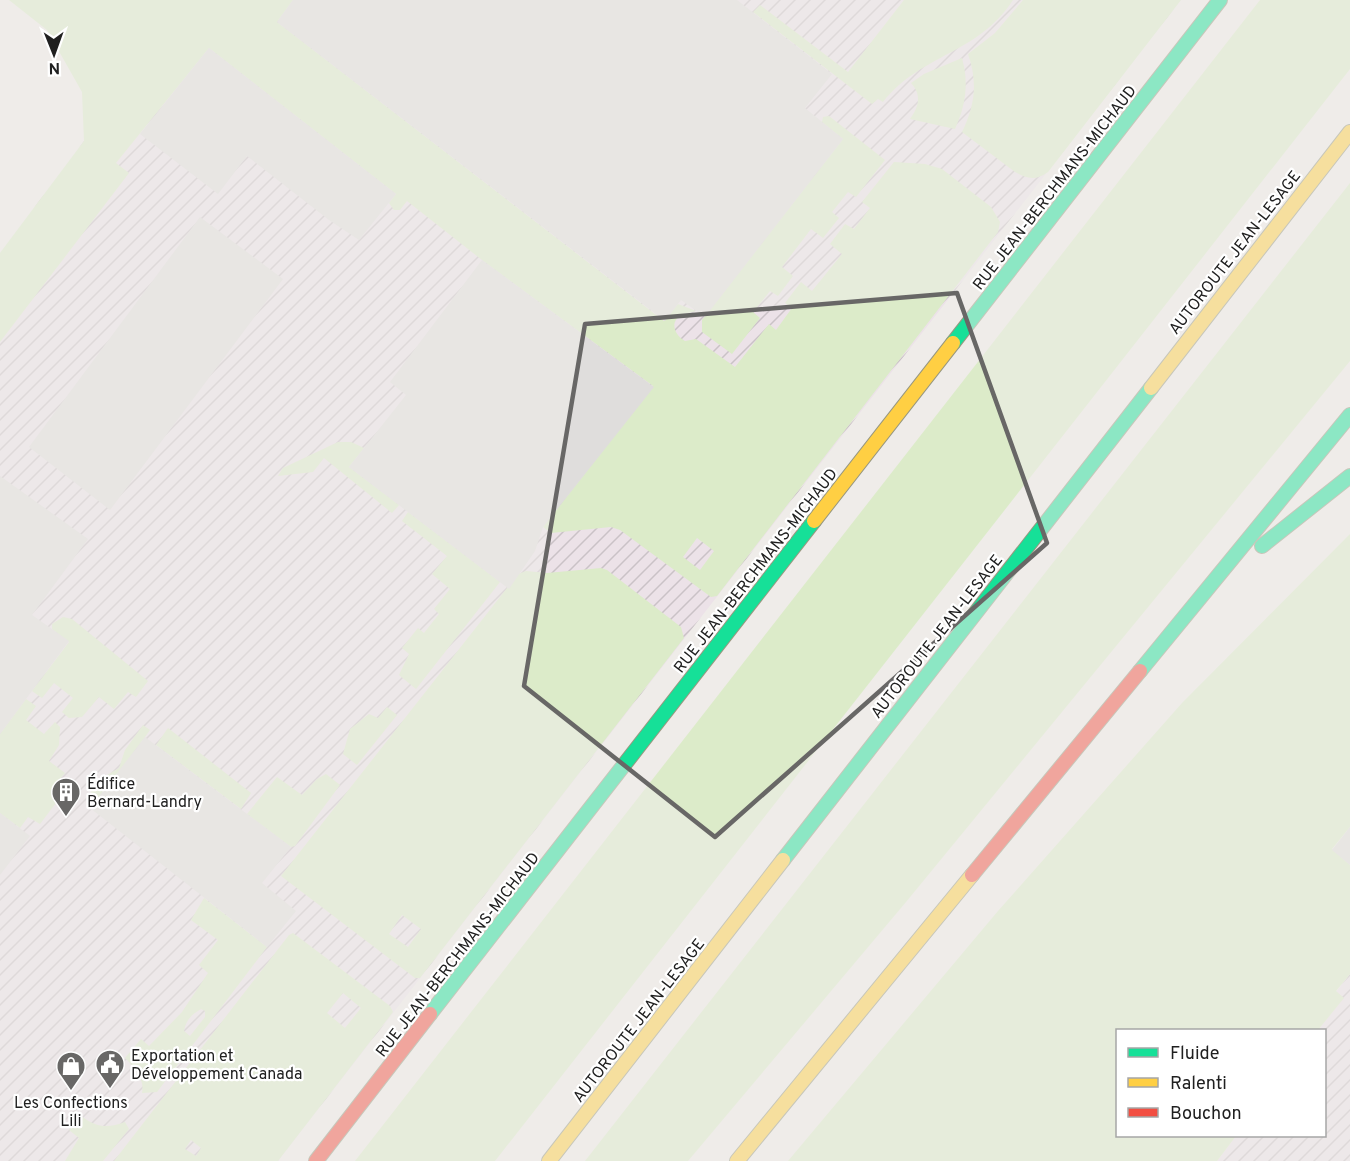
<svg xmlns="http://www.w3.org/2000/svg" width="1350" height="1161" font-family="Overpass,sans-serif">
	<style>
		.industrial { fill: url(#industrial-furrows) }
		.grass { fill: #dcebc9; fill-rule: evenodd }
		.parking { fill: #dfdddc }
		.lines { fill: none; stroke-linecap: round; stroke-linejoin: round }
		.fast-casing { stroke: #989880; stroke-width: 16 }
		.slow-casing { stroke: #989880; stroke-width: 16 }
		.jam-casing { stroke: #989880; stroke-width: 16 }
		.fast { stroke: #16e098; stroke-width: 14 }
		.slow { stroke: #ffcf43; stroke-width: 14 }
		.jam { stroke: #f24e42; stroke-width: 14 }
		.marked { fill: none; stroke: #686766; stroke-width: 4.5; stroke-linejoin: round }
		.labels { text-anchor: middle; stroke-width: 4.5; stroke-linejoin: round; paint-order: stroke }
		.street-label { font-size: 16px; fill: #202020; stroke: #fff }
		.poi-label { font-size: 16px; fill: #202020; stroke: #fff; text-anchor: start }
	</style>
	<defs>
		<pattern id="industrial-furrows" width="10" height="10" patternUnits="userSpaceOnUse" patternTransform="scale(1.5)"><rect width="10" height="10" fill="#ece2e8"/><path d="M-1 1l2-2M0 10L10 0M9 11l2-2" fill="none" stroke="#cac2c7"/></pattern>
	</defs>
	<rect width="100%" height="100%" fill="#efece9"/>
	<g class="industrial">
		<path d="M141 0H1181L278 1161H0V253L84 141Z"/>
		<path d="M1350 974V1161H1217L1236 1136H1324V1030H1318L1343 998 1336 992Z"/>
	</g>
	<g class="grass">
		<path d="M9 0H293L277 22 664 321 678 304 696 311C691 313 686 312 681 315 669 323 675 335 685 341L696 339 735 367 769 324 776 330 792 308 785 303 801 282 812 291 842 254 830 244 845 224 854 229 870 208 862 202 894 162 925 164 942 169 991 207 1000 222 998 232 717 596 711 597 620 530 611 527 551 533 543 527 653 386 482 260 407 201 400 210H394L389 203 396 194 209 48 116 163 129 173 0 342V253L84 141 82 92 47 30ZM697 538 714 551 700 570 683 557Z"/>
		<path d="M904 0H1013C977 55 922 53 883 102L878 99 872 104 753 12 760 5 848 72Z"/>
		<path d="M1023 0H1181L1048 172C1036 181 1027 179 1015 172L962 132C975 106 978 82 968 54L995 33Z"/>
		<path d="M1260 0H1350V69L495 1161H355Z"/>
		<path d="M962 58C969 83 966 105 955 129L910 119C919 107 922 95 911 83L924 74Z"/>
		<path d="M829 116 885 160 856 197 848 192 832 212 839 218 823 238 811 229 782 267 793 276 778 296 770 291 753 312 760 318 732 354 702 332V320L843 139 822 122 823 117Z"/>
		<path d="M1350 183V361L906 902 688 1161H585Z"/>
		<path d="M338 442H351L364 448 349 467 399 505 392 513 324 458 313 472 278 476 283 468Z"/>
		<path d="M408 512 500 582 416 689 399 675 409 654 402 648 418 628 424 633 439 614 434 609 450 589 432 574 447 556 402 521Z"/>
		<path d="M1350 534V827L1332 849 1350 865V974L1336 991 1344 998 1318 1030H1118V1136H1236L1217 1161H788L998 911 1182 703Z"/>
		<path d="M601 568 607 570 681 627 684 638 420 978H415L281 876 518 574 526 571 547 573ZM402 915 421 929 408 947 389 934Z"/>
		<path d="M63 617 72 619 148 681 136 697 128 692 114 709 99 697 82 717 69 718 62 712 73 698 54 683 42 698 32 691 69 642 52 629V624Z"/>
		<path d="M26 699 36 706 26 720 44 734 55 722 60 727 59 745 49 761 65 773 52 788 62 795 40 824 28 817 20 828 0 813V734Z"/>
		<path d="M387 707 397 715 357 765 343 754 350 729 369 714 378 718Z"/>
		<path d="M143 725 150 730 145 737 98 799 90 793 102 778 119 768 125 750Z"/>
		<path d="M168 728 251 793 241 809 156 745Z"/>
		<path d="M326 774 340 785 295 846 291 847 247 814 277 777 302 795 317 779Z"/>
		<path d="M204 898 267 947 157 1092 142 1093C145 1079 134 1067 125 1058L141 1039 149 1046 182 1012 208 973 199 965 218 940 191 920ZM201 1009 205 1011V1017L190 1036 184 1031C186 1020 191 1015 201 1009Z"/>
		<path d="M293 933 390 1006 393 1012 278 1161H114L289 935ZM343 993 361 1008 345 1028 327 1013ZM191 1140 201 1148 196 1156 185 1149Z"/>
		<path d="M81 1116C96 1127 107 1129 125 1122L129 1129 103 1161H65L79 1138 69 1130Z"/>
	</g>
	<g class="parking">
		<path d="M293 0H737L832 74 805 108 843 139 705 317 681 300 665 321 277 22Z"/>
		<path d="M209 48 396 194 359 240 329 220 247 156 218 194 140 134Z"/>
		<path d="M200 217 283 279 110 510 29 447Z"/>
		<path d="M482 260 654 387 543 527 535 551 509 589 349 467 406 395 390 382Z"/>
		<path d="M0 476 88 539 32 615 69 641 0 734Z"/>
		<path d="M145 737 291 847 262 883 296 911 267 947 90 808Z"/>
		<path d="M0 813 30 836 0 875Z"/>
		<path d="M1350 827V865L1332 850Z"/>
	</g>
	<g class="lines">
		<g class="fast-casing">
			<g id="fast">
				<path d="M953 343 1220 0"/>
				<path d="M1262 546 1350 476"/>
				<path d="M1140 671 1350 415"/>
				<path d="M783 860 1151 388"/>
				<path d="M430 1014 814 521"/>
			</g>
		</g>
		<g class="slow-casing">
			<g id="slow">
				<path d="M1151 388 1350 132"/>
				<path d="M814 521 953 343"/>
				<path d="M549 1161 783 860"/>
				<path d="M737 1161 972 875"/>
			</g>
		</g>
		<g class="jam-casing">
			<g id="jam">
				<path d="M972 875 1140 671"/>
				<path d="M316 1161 430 1014"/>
			</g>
		</g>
		<use href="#fast" class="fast"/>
		<use href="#slow" class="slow"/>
		<use href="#jam" class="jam"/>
	</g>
	<path d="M0 0H1350V1161H0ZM957 293 1047 543 715 837 524 686 585 324Z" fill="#efece9" fill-opacity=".55" fill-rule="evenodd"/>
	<path class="marked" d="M957 293 1047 543 715 837 524 686 585 324Z"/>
	<defs>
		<g id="building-pin" transform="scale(1.5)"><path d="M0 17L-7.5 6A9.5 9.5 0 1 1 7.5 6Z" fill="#686766" stroke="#fff"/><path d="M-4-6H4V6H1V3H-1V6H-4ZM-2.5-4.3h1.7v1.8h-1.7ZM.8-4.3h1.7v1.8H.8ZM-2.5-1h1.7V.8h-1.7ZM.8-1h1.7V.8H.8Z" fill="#fff"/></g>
		<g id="civic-pin" transform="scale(1.5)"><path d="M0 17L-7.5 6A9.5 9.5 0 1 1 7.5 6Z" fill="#686766" stroke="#fff"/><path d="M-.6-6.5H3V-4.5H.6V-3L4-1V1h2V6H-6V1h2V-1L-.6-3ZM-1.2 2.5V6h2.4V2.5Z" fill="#fff"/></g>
		<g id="shop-pin" transform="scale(1.5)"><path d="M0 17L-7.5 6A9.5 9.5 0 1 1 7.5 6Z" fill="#686766" stroke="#fff"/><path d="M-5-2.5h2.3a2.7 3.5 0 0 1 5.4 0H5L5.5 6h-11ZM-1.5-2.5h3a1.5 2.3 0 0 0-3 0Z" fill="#fff"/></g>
	</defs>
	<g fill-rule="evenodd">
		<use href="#building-pin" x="66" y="792"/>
		<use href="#civic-pin" x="110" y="1064"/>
		<use href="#shop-pin" x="71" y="1066"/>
	</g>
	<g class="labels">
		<g class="street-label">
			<text transform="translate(1054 187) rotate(-52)" y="6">RUE JEAN-BERCHMANS-MICHAUD</text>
			<text transform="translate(1234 252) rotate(-52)" y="6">AUTOROUTE JEAN-LESAGE</text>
			<text transform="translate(755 570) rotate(-52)" y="6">RUE JEAN-BERCHMANS-MICHAUD</text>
			<text transform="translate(936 636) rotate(-52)" y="6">AUTOROUTE JEAN-LESAGE</text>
			<text transform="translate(457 954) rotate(-52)" y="6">RUE JEAN-BERCHMANS-MICHAUD</text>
			<text transform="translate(638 1020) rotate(-52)" y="6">AUTOROUTE JEAN-LESAGE</text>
		</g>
		<g class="poi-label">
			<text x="87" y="789">Édifice<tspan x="87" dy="18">Bernard-Landry</tspan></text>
			<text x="131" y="1061">Exportation et<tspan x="131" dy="18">Développement Canada</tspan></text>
			<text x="71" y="1108" text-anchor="middle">Les Confections<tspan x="71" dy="18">Lili</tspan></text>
		</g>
	</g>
	<rect x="1116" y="1029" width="210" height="108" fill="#ffffff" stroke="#a6a6a6" stroke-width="1.5"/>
	<rect x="1128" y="1048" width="30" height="9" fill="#16e098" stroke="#a6a6a6" stroke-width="1.5"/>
	<text x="1170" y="1059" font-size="18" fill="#202020">Fluide</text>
	<rect x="1128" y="1078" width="30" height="9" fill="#ffcf43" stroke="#a6a6a6" stroke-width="1.5"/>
	<text x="1170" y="1089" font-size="18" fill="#202020">Ralenti</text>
	<rect x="1128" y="1108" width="30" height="9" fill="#f24e42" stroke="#a6a6a6" stroke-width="1.5"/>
	<text x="1170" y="1119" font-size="18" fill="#202020">Bouchon</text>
	<g transform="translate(54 54) rotate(179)" stroke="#ffffff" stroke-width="4.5" paint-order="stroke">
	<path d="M0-4.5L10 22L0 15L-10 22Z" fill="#202020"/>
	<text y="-9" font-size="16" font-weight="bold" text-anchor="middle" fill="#202020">N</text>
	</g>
</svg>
